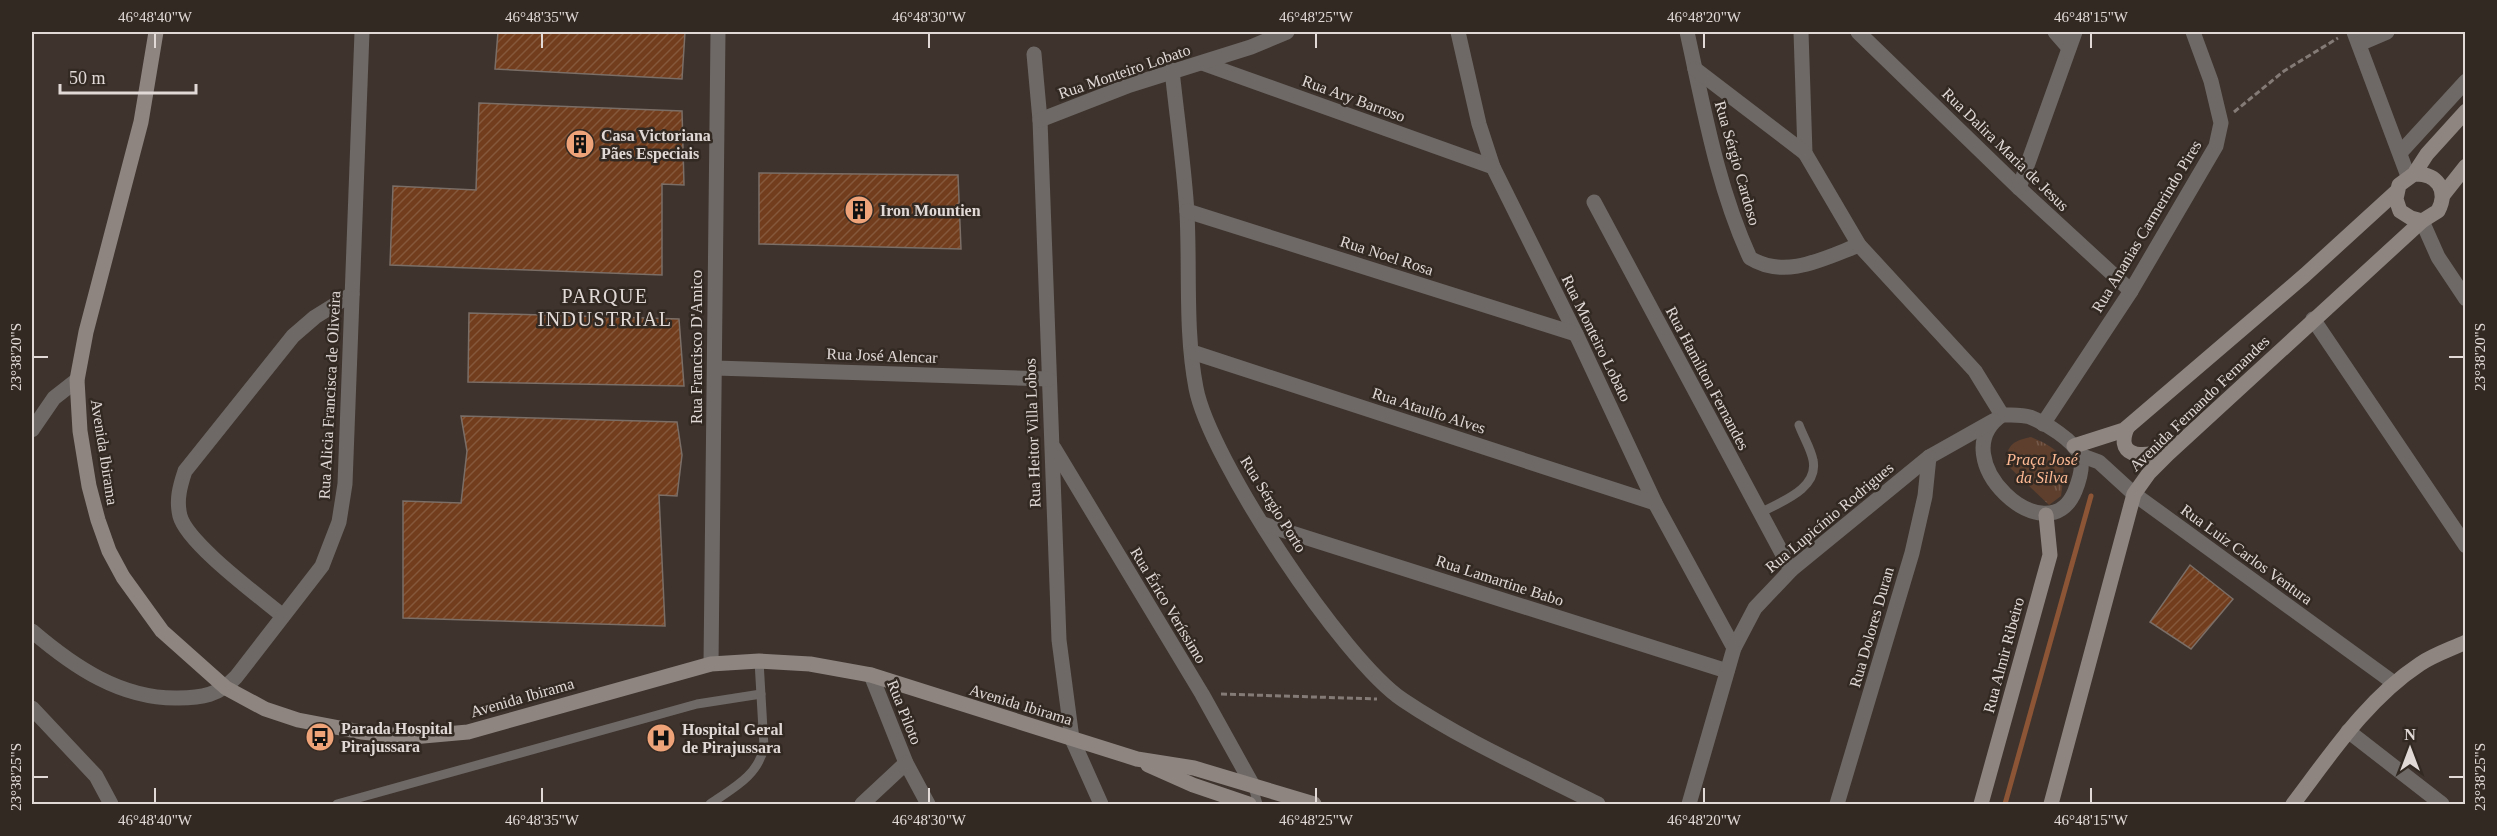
<svg xmlns="http://www.w3.org/2000/svg" width="2497" height="836" font-family="'Times New Roman',serif">
	<style>
		.park { fill: url(#park-tufts) }
		.lines { fill: none; stroke-linecap: round; stroke-linejoin: round }
		.stream { stroke: #8c5535; stroke-width: 5 }
		.building { fill: url(#building-hatch); stroke: #7a6e67; stroke-width: 1.5 }
		.path { stroke: #847a76; stroke-width: 3; stroke-dasharray: 6 3; stroke-linecap: butt }
		.lane { stroke: #6e6966; stroke-width: 9 }
		.street { stroke: #6e6966; stroke-width: 15 }
		.secondary { stroke: #8e8580; stroke-width: 15 }
		.ticks { fill: none; stroke: #e0d9d6; stroke-width: 2 }
		.labels { text-anchor: middle; stroke-width: 5; stroke-linejoin: round; paint-order: stroke }
		.street-label { font-size: 16px; fill: #e0d9d6; stroke: #332923 }
		.poi-label { font-size: 16px; font-weight: bold; fill: #e0d9d6; stroke: #332923; text-anchor: start }
		.park-label { font-size: 16px; font-style: italic; fill: #feba94; stroke: #332923 }
		.quarter-label { font-size: 20px; letter-spacing: 1.5px; fill: #e0d9d6; stroke: #332923 }
		.neatline { fill: none; stroke: #e0d9d6; stroke-width: 2 }
		.ticks-label { font-size: 15px; text-anchor: middle; fill: #e0d9d6 }
	</style>
	<defs>
		<pattern id="park-tufts" width="24" height="20" patternUnits="userSpaceOnUse" patternTransform="scale(1.5)"><rect width="24" height="20" fill="#5e3f2d"/><path d="M3 7l-1-3M5 7V3M7 7l1-3M15 17l-1-3M17 17v-4M19 17l1-3" fill="none" stroke="#755a4b"/></pattern>
		<pattern id="building-hatch" width="6" height="6" patternUnits="userSpaceOnUse" patternTransform="scale(1.5)"><rect width="6" height="6" fill="#713d1c"/><path d="M-1 1l2-2M0 6l6-6M5 7l2-2" fill="none" stroke="#85583c"/></pattern>
	</defs>
	<rect width="100%" height="100%" fill="#3e332d"/>
	<path class="park" d="M2031 437C2067 452 2066 460 2061 496L2049 505 2005 463C2008 444 2013 441 2031 437Z"/>
	<g class="lines">
		<path class="stream" d="M2005 804 2091 496"/>
	</g>
	<g class="building">
		<path d="M498 32H685L682 79 495 69Z"/>
		<path d="M479 103 682 111 684 185 662 184V275L390 265 393 186 476 190Z"/>
		<path d="M759 173 958 175 961 249 759 244Z"/>
		<path d="M469 313 679 319 684 386 468 382Z"/>
		<path d="M461 416 677 422 682 455 677 496 659 495 665 626 403 618V501L461 503 467 451Z"/>
		<path d="M2190 565 2233 599 2191 649 2150 622Z"/>
	</g>
	<g class="lines">
		<g class="path">
			<path d="M2234 112 2284 71 2338 38"/>
			<path d="M1221 694 1377 699"/>
		</g>
		<g class="lane">
			<path d="M1760 513C1780 502 1819 489 1813 460 1811 449 1803 436 1799 425"/>
			<path d="M1252 784 1258 804"/>
			<path d="M337 804 697 704 761 694"/>
			<path d="M710 804C733 788 758 776 764 747L759 661"/>
		</g>
		<g class="street">
			<path d="M1458 32 1479 124 1493 167 1576 334 1655 503 1734 648"/>
			<path d="M1687 32C1704 109 1717 186 1750 258 1785 280 1825 258 1859 245"/>
			<path d="M1801 32 1805 153 1859 245 1975 371 2002 415"/>
			<path d="M1858 32 2019 188 2131 291"/>
			<path d="M2055 32 2069 48"/>
			<path d="M2354 32 2408 176"/>
			<path d="M2359 44 2387 32"/>
			<path d="M1034 54 1040 120 1059 640 1072 739 1101 804"/>
			<path d="M1202 63 1493 167"/>
			<path d="M1695 69 1805 153"/>
			<path d="M1172 70C1177 118 1184 165 1187 213 1190 271 1185 331 1196 388 1209 458 1343 660 1403 700 1464 741 1533 771 1598 804"/>
			<path d="M1040 120 1130 85 1251 47 1287 32"/>
			<path d="M2400 153 2466 81"/>
			<path d="M2019 188 2075 32"/>
			<path d="M1594 202 1791 570"/>
			<path d="M1187 211 1576 334"/>
			<path d="M2422 221 2438 257 2466 299"/>
			<path d="M2313 319 2466 546"/>
			<path d="M1192 352 1655 503"/>
			<path d="M715 368 1049 379"/>
			<path d="M2002 415C2011 415 2021 414 2030 417 2045 423 2074 440 2080 456 2084 467 2079 481 2075 491 2048 558 1940 457 2002 415Z"/>
			<path d="M2043 424 2131 291 2216 146 2221 123 2211 81 2193 32"/>
			<path d="M32 430 54 398 77 380"/>
			<path d="M1054 448 1202 694 1252 784"/>
			<path d="M2080 455 2099 462 2134 494 2394 683"/>
			<path d="M1263 524 1727 671"/>
			<path d="M283 616C259 596 187 543 180 516 176 500 180 486 185 471L293 336 315 317 352 294"/>
			<path d="M32 631C74 667 121 699 178 698 202 698 219 695 236 677L322 566 339 522 345 484 362 32"/>
			<path d="M711 664 718 32"/>
			<path d="M871 675 906 763 928 804"/>
			<path d="M32 708 96 776 111 804"/>
			<path d="M2348 731 2442 804"/>
			<path d="M862 804 906 763"/>
			<path d="M1689 804 1734 648 1755 608 1791 570 1929 457 1993 421"/>
			<path d="M1837 804 1912 553 1925 496 1929 457"/>
		</g>
		<g class="secondary">
			<path d="M156 32 141 122 86 332 77 380 80 431 89 486 98 520 109 551 123 577 162 631 226 688 265 709 298 720 361 732 412 737 468 732 711 664 759 661 810 664 871 675 1137 759 1194 768 1314 804"/>
			<path d="M2414 174C2437 173 2449 190 2438 211L2422 221 2411 218 2400 211 2396 199 2399 185 2414 174 2427 154 2466 111"/>
			<path d="M2443 195 2466 166"/>
			<path d="M2127 428C2113 461 2151 458 2170 447"/>
			<path d="M2074 446 2124 430 2305 275 2397 191"/>
			<path d="M1148 765 1193 785 1249 804"/>
			<path d="M1981 804 2050 555 2046 515"/>
			<path d="M2051 804 2134 494 2149 473 2168 454 2422 221"/>
			<path d="M2293 804C2331 754 2367 699 2420 664 2433 655 2451 649 2466 642"/>
		</g>
	</g>
	<path class="ticks" d="M155 33V48M542 33V48M929 33V48M1316 33V48M1704 33V48M2091 33V48M33 357H48M2449 357H2464M33 777H48M2449 777H2464M155 788V803M542 788V803M929 788V803M1316 788V803M1704 788V803M2091 788V803"/>
	<defs>
		<g id="building-disc" transform="scale(1.5)"><circle r="9.5" fill="#efa378" stroke="#332923"/><path d="M-4-6H4V6H1V3H-1V6H-4ZM-2.5-4.3h1.7v1.8h-1.7ZM.8-4.3h1.7v1.8H.8ZM-2.5-1h1.7V.8h-1.7ZM.8-1h1.7V.8H.8Z" fill="#111"/></g>
		<g id="bus-disc" transform="scale(1.5)"><circle r="9.5" fill="#efa378" stroke="#332923"/><path d="M-5-6H5V4H4V6H2V4H-2V6H-4V4H-5ZM-3.5-4V0h7V-4ZM-3.5 1.2v1.5H-2V1.2ZM2 1.2v1.5H3.5V1.2Z" fill="#111"/></g>
		<g id="hospital-disc" transform="scale(1.5)"><circle r="9.5" fill="#efa378" stroke="#332923"/><path d="M-5-5h3v3.5h4V-5h3V5h-3V1.5h-4V5h-3Z" fill="#111"/></g>
	</defs>
	<g fill-rule="evenodd">
		<use href="#building-disc" x="580" y="144"/>
		<use href="#building-disc" x="859" y="210"/>
		<use href="#bus-disc" x="320" y="737"/>
		<use href="#hospital-disc" x="661" y="738"/>
	</g>
	<g class="labels">
		<g class="street-label">
			<text transform="translate(1124 71) rotate(-19)" y="6">Rua Monteiro Lobato</text>
			<text transform="translate(1354 98) rotate(20)" y="6">Rua Ary Barroso</text>
			<text transform="translate(2006 149) rotate(44)" y="6">Rua Dalira Maria de Jesus</text>
			<text transform="translate(1738 163) rotate(74)" y="6">Rua Sérgio Cardoso</text>
			<text transform="translate(2146 226) rotate(-59)" y="6">Rua Ananias Carmerindo Pires</text>
			<text transform="translate(1387 255) rotate(18)" y="6">Rua Noel Rosa</text>
			<text transform="translate(1597 338) rotate(64)" y="6">Rua Monteiro Lobato</text>
			<text transform="translate(696 347) rotate(-90)" y="6">Rua Francisco D'Amico</text>
			<text transform="translate(882 355) rotate(2)" y="6">Rua José Alencar</text>
			<text transform="translate(1708 378) rotate(62)" y="6">Rua Hamilton Fernandes</text>
			<text transform="translate(329 395) rotate(-87)" y="6">Rua Alicia Francisca de Oliveira</text>
			<text transform="translate(2199 403) rotate(-44)" y="6">Avenida Fernando Fernandes</text>
			<text transform="translate(1429 410) rotate(18)" y="6">Rua Ataulfo Alves</text>
			<text transform="translate(1032 433) rotate(-92)" y="6">Rua Heitor Villa Lobos</text>
			<text transform="translate(105 452) rotate(81)" y="6">Avenida Ibirama</text>
			<text transform="translate(1274 504) rotate(58)" y="6">Rua Sérgio Porto</text>
			<text transform="translate(1829 517) rotate(-40)" y="6">Rua Lupicínio Rodrigues</text>
			<text transform="translate(2247 554) rotate(36)" y="6">Rua Luiz Carlos Ventura</text>
			<text transform="translate(1500 580) rotate(18)" y="6">Rua Lamartine Babo</text>
			<text transform="translate(1169 605) rotate(59)" y="6">Rua Érico Veríssimo</text>
			<text transform="translate(1871 627) rotate(-74)" y="6">Rua Dolores Duran</text>
			<text transform="translate(2003 655) rotate(-75)" y="6">Rua Almir Ribeiro</text>
			<text transform="translate(522 697) rotate(-16)" y="6">Avenida Ibirama</text>
			<text transform="translate(1021 704) rotate(17)" y="6">Avenida Ibirama</text>
			<text transform="translate(905 712) rotate(68)" y="6">Rua Piloto</text>
		</g>
		<g class="poi-label">
			<text x="601" y="141">Casa Victoriana<tspan x="601" dy="18">Pães Especiais</tspan></text>
			<text x="880" y="216">Iron Mountien</text>
			<text x="341" y="734">Parada Hospital<tspan x="341" dy="18">Pirajussara</tspan></text>
			<text x="682" y="735">Hospital Geral<tspan x="682" dy="18">de Pirajussara</tspan></text>
		</g>
		<g class="park-label">
			<text x="2042" y="465">Praça José<tspan x="2042" dy="18">da Silva</tspan></text>
		</g>
		<g class="quarter-label">
			<text x="605" y="303">PARQUE<tspan x="605" dy="23">INDUSTRIAL</tspan></text>
		</g>
	</g>
	<rect width="2497" height="836" fill="none" stroke="#332923" stroke-width="66"/>
	<g transform="translate(2410 749)" stroke="#332923" stroke-width="4.5" paint-order="stroke">
	<path d="M0-4.5L10 22L0 15L-10 22Z" fill="#e0d9d6"/>
	<text y="-9" font-size="16" font-weight="bold" text-anchor="middle" fill="#e0d9d6">N</text>
	</g>
	<path d="M60 84v9h136v-9" fill="none" stroke="#e0d9d6" stroke-width="3"/>
	<text x="69" y="84" font-size="18" fill="#e0d9d6" stroke="#332923" stroke-width="4.5" paint-order="stroke">50 m</text>
	<rect x="33" y="33" width="2431" height="770" class="neatline"/>
	<g class="ticks-label">
		<text x="155" y="22">46°48'40"W</text>
		<text x="542" y="22">46°48'35"W</text>
		<text x="929" y="22">46°48'30"W</text>
		<text x="1316" y="22">46°48'25"W</text>
		<text x="1704" y="22">46°48'20"W</text>
		<text x="2091" y="22">46°48'15"W</text>
		<text transform="translate(16 357) rotate(-90)" y="5">23°38'20"S</text>
		<text transform="translate(2480 357) rotate(-90)" y="5">23°38'20"S</text>
		<text transform="translate(16 777) rotate(-90)" y="5">23°38'25"S</text>
		<text transform="translate(2480 777) rotate(-90)" y="5">23°38'25"S</text>
		<text x="155" y="825">46°48'40"W</text>
		<text x="542" y="825">46°48'35"W</text>
		<text x="929" y="825">46°48'30"W</text>
		<text x="1316" y="825">46°48'25"W</text>
		<text x="1704" y="825">46°48'20"W</text>
		<text x="2091" y="825">46°48'15"W</text>
	</g>
</svg>
